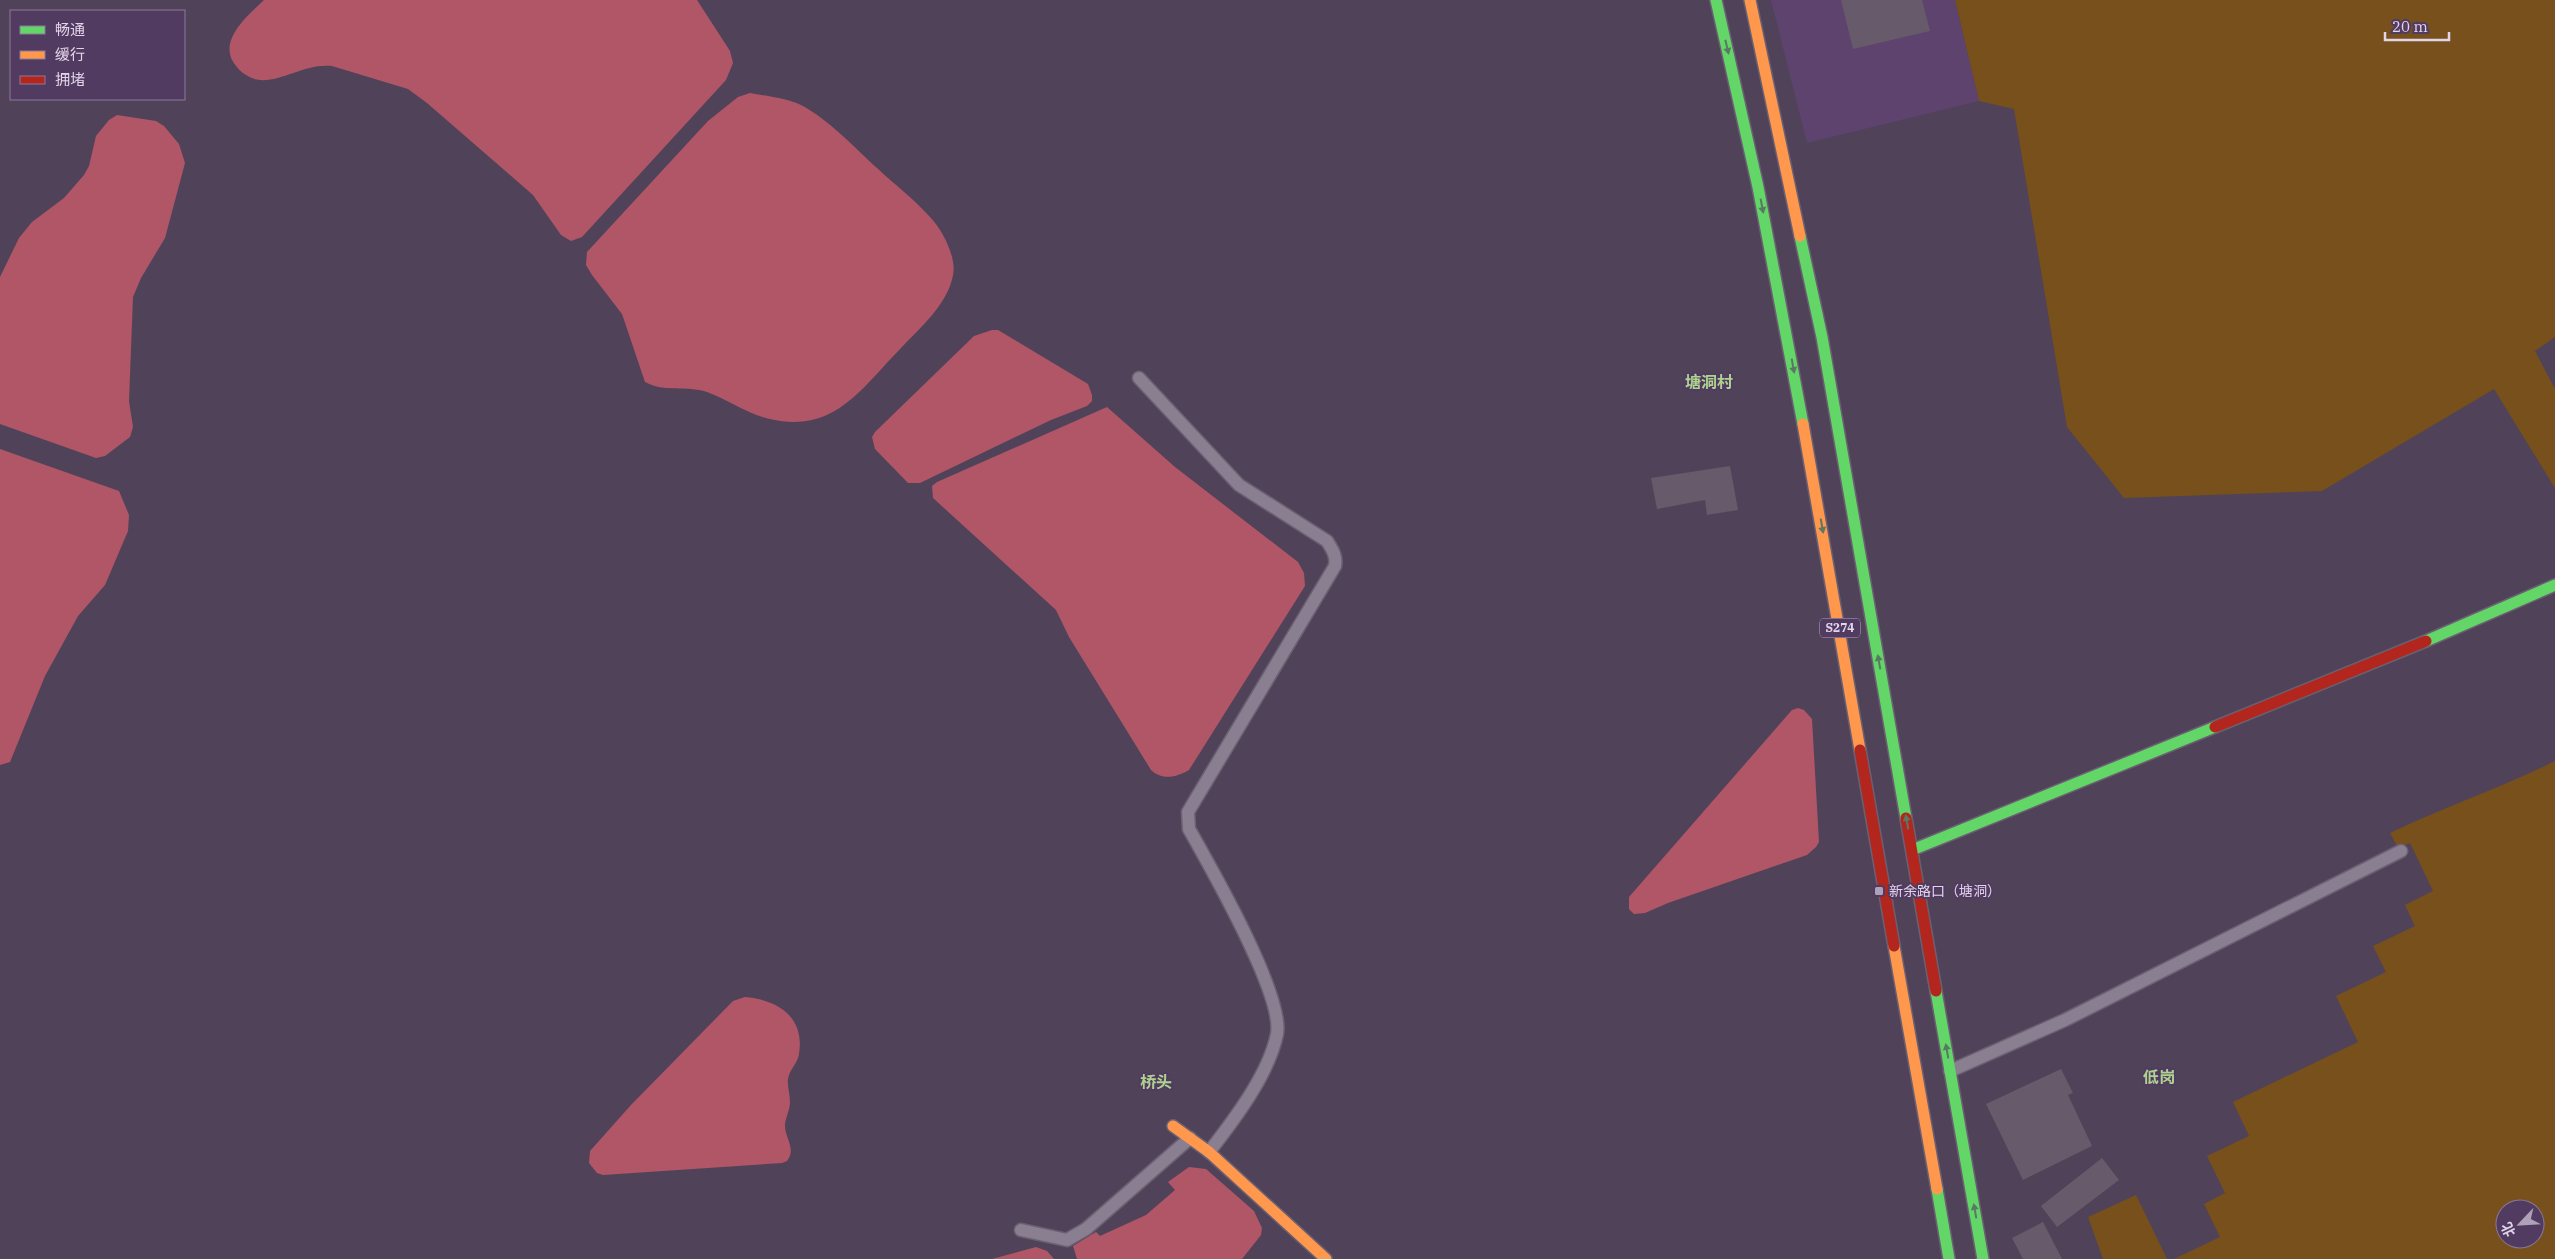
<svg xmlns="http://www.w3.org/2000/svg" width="2555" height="1259" font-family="'IBM Plex Serif','Noto Sans SC',serif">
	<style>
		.built { fill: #5d436d }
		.green { fill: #77501b; fill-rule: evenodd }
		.water { fill: #b05667 }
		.building { fill: #675a6a }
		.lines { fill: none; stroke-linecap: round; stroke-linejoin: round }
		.lane-casing { stroke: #6b6072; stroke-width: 15 }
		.fast-casing { stroke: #6b6072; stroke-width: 14 }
		.slow-casing { stroke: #6b6072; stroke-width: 14 }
		.jam-casing { stroke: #6b6072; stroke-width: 14 }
		.lane { stroke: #897f90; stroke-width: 12 }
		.fast { stroke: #63d668; stroke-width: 11 }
		.slow { stroke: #ff974d; stroke-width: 11 }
		.jam { stroke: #b3261e; stroke-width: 11 }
		.oneway { fill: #597964 }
		.poi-dot { fill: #afa1b8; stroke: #523b61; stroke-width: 2 }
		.labels { text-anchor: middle; stroke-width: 4; stroke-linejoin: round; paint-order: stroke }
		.shield { fill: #523b61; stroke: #b7a6c2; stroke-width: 1 }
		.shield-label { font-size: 12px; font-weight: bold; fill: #e2d4eb }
		.poi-label { font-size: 14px; fill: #e2d4eb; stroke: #523b61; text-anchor: start }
		.quarter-label { font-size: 16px; font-weight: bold; fill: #aed38e; stroke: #523b61 }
	</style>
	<rect width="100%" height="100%" fill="#504359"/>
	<path class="built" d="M1771 0H1955L1979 101 1807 143Z"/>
	<g class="green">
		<path d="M1955 0H2555V337L2535 351 2555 389V488L2494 389 2322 491 2124 498 2067 427 2014 109 1979 101Z"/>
		<path d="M2555 761V1259H2174L2220 1237 2204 1204 2225 1193 2207 1156 2249 1136 2233 1102 2358 1042 2336 996 2386 972 2373 946 2415 926 2405 905 2433 891 2410 843 2398 848 2390 833C2444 807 2501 788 2555 761ZM2505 1209H2535V1239H2505Z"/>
		<path d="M2136 1195 2167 1259H2103L2088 1217Z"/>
	</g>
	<g class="water">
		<path d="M264 0H697L730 51 733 63 726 80 582 237 571 241 561 235 533 195 427 103 408 89 332 66C306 63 281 82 260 80 253 80 241 73 237 67 215 43 247 16 264 0Z"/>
		<path d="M750 93C766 96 786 98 801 105 828 119 855 148 877 168 894 184 914 199 930 217 942 229 957 258 953 275 948 304 920 328 901 348 861 389 834 434 770 419 747 414 729 400 707 392 686 385 665 393 645 382L622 314 592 275 586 265 587 252 708 121 738 97Z"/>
		<path d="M117 115 156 121 164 126 179 144 185 163 165 238 141 278 133 297 129 401 133 427 130 437 105 456 96 458 0 424V277L19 238 32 222 64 198 84 175 89 166 96 136 109 120Z"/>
		<path d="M992 330H998L1088 384 1092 395V401L1087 406 1051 420 920 483H908L875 449 872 437 875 432 974 336Z"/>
		<path d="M1107 407 1175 467 1298 562 1304 573 1305 586 1189 770C1177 777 1163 781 1151 770L1069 637 1056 610 933 498 932 486 937 482Z"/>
		<path d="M0 449 119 491 129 515 128 531 105 585 78 616 45 676 10 762 0 765Z"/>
		<path d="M1798 708 1804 710 1812 719 1819 842 1816 847 1807 855 1668 903 1645 913 1634 914 1629 909V897L1792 710Z"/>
		<path d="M745 997C778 1000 805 1017 799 1054 798 1063 789 1070 788 1079 787 1086 790 1094 790 1102 790 1109 786 1117 785 1124 784 1137 797 1149 787 1161L782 1163 603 1175 597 1173 589 1163 590 1151 631 1105 733 1001Z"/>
		<path d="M1189 1167 1206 1169 1254 1211 1262 1228 1261 1235 1242 1259H1077L1073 1246 1096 1232 1100 1236 1146 1215 1175 1190 1168 1182Z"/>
		<path d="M1036 1247 1047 1251 1054 1259H992Z"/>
	</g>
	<g class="building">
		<path d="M1841 0H1922L1930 31 1853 49Z"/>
		<path d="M1730 466 1738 510 1707 515 1705 500 1657 509 1651 478Z"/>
		<path d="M2061 1069 2073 1093 2068 1095 2092 1146 2023 1180 1986 1104Z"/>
		<path d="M2102 1158 2119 1180 2057 1227 2041 1206Z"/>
		<path d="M2043 1222 2062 1259H2023L2012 1238Z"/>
	</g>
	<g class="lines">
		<g class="lane-casing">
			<g id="lane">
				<path d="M1139 378 1239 485 1327 541C1332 549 1337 556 1335 566L1188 812 1189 829C1211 868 1284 995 1277 1034 1269 1074 1234 1120 1209 1152"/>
				<path d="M1950 1071 2065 1020 2401 851"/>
				<path d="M1021 1230 1067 1240 1086 1229 1190 1138"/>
			</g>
		</g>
		<g class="fast-casing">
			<g id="fast">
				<path d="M1716 0 1758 187 1803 424"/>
				<path d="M1800 236 1822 337 1906 818"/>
				<path d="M2426 641 2555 585"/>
				<path d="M1912 850 2215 727"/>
				<path d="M1936 991 1983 1259"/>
				<path d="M1937 1189 1949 1259"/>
			</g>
		</g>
		<g class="slow-casing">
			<g id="slow">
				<path d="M1750 0 1800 236"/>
				<path d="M1803 424 1860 750"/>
				<path d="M1894 946 1937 1189"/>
				<path d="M1173 1126 1209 1152 1326 1259"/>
			</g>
		</g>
		<g class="jam-casing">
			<g id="jam">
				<path d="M2215 727 2426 641"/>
				<path d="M1860 750 1894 946"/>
				<path d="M1906 818 1936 991"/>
			</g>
		</g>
		<use href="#lane" class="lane"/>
		<use href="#fast" class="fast"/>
		<use href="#slow" class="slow"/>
		<use href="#jam" class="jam"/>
	</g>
	<defs><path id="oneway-solid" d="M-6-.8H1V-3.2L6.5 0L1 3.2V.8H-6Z" transform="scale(1.25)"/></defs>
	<g class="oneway">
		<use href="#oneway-solid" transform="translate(1727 47) rotate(77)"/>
		<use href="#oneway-solid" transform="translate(1762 206) rotate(79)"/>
		<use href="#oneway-solid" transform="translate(1793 366) rotate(80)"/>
		<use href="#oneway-solid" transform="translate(1822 526) rotate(80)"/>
		<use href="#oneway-solid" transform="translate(1879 662) rotate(-100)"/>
		<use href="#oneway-solid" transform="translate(1907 822) rotate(-100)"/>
		<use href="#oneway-solid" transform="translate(1947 1051) rotate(-100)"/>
		<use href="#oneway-solid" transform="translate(1975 1211) rotate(-100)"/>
	</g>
	<rect class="poi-dot" x="1874" y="886" width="10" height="10" rx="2.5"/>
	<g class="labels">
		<rect class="shield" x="1820" y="618.5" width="40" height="19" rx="4"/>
		<g class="shield-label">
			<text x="1840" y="632">S274</text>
		</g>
		<g class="poi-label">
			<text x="1889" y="896">新余路口（塘洞）</text>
		</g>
		<g class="quarter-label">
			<text x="1709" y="388">塘洞村</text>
			<text x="2159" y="1083">低岗</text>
			<text x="1156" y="1088">桥头</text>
		</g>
	</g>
	<rect x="10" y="10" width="175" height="90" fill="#523b61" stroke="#8c7898"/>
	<rect x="20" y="26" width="25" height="8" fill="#63d668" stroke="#8c7898"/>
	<text x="55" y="35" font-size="15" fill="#e2d4eb">畅通</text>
	<rect x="20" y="51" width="25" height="8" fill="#ff974d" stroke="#8c7898"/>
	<text x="55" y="60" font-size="15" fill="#e2d4eb">缓行</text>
	<rect x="20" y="76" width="25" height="8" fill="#b3261e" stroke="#8c7898"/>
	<text x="55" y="85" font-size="15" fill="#e2d4eb">拥堵</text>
	<g transform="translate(2520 1224) rotate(245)"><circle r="24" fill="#523b61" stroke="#8c7898"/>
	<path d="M0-4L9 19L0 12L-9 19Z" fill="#afa1b8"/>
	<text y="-8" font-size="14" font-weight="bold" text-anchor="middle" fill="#e2d4eb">北</text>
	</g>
	<path d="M2385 32v8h64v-8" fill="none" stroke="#e2d4eb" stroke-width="2.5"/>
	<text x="2392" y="32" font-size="15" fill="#e2d4eb" stroke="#523b61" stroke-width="4" paint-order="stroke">20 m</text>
</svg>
